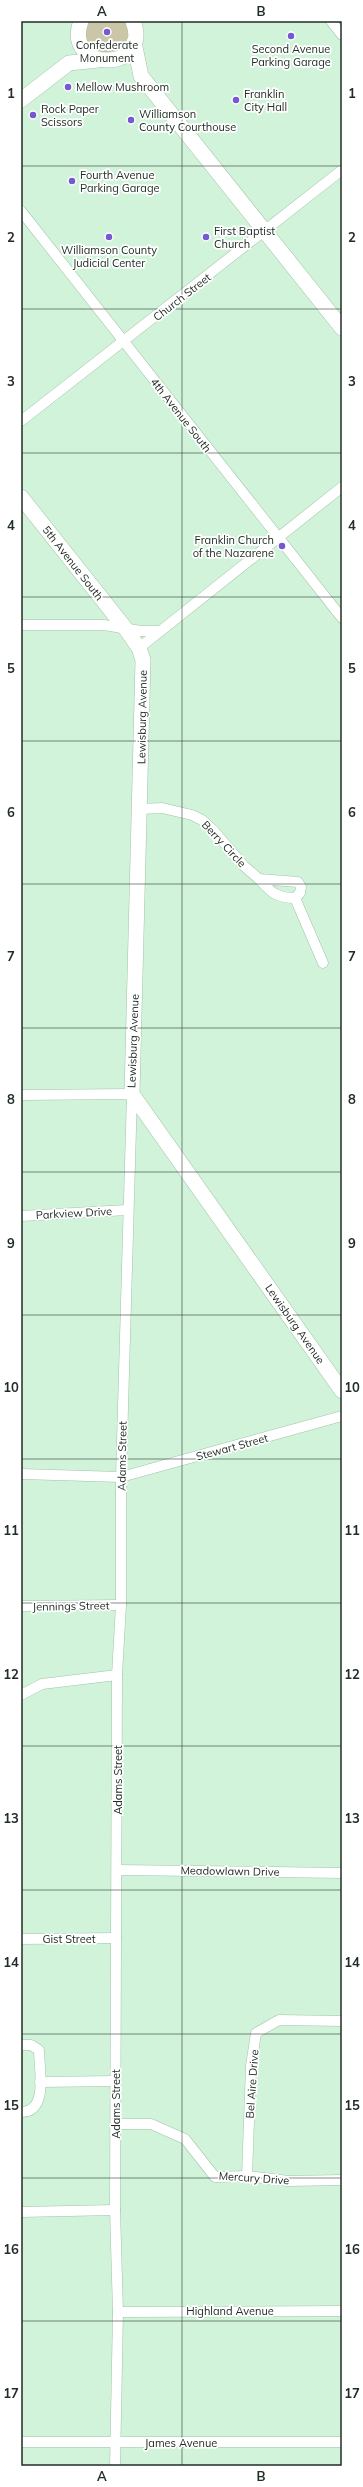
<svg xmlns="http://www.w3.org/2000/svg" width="363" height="2487" font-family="Mulish,sans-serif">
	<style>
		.green { fill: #ccc6a8 }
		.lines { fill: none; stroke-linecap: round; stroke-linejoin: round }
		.street-casing { stroke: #a2c3aa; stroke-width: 11 }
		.primary-casing { stroke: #a2c3aa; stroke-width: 16 }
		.street { stroke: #fff; stroke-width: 10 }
		.primary { stroke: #fff; stroke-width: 15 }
		.grid { fill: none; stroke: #202d24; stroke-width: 1; stroke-opacity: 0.55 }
		.poi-dot { fill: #7459d3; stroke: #fff; stroke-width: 1.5 }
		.labels { text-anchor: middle; stroke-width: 3.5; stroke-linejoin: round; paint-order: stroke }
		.poi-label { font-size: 11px; fill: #202d24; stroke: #fff; text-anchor: start }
		.street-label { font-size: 11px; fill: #202d24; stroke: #fff }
		.neatline { fill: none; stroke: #202d24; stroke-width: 1.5 }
		.grid-label { font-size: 13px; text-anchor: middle; font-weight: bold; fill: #202d24 }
	</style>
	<rect width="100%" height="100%" fill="#d1f3da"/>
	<path class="green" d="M87 21H126C138 42 112 61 93 49 89 47 87 40 84 36Z"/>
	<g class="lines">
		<g class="street-casing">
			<g id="street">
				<path d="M331 21 342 35"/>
				<path d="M21 211 342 618"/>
				<path d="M21 421 342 170"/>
				<path d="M21 625H104L141 631H160"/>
				<path d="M139 648 342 487"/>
				<path d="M140 809 162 808 192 815 202 820 214 831 244 866 259 879 298 882 301 887 300 893 295 898C276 898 271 892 259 879"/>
				<path d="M295 898 323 963"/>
				<path d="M21 1095 132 1094 121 1477V1605L117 1675 115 2210 118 2312 115 2466"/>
				<path d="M21 1216 127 1210"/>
				<path d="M21 1474 121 1477 342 1416"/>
				<path d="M21 1606 121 1605"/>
				<path d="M21 1695 42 1684 117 1675"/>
				<path d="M118 1870 342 1873"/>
				<path d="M21 1939 116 1938"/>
				<path d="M21 2045H31L39 2050C39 2069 49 2112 21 2112"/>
				<path d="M40 2082 116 2081"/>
				<path d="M116 2124H151L185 2139 215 2177 247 2176 288 2181 342 2180"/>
				<path d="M247 2176 251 2066 256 2033 279 2020 342 2021"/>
				<path d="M21 2212 115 2210"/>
				<path d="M118 2312 342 2311"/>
				<path d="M21 2442H342"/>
			</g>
		</g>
		<g class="primary-casing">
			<g id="primary">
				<path d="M81 21C62 73 153 73 133 21"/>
				<path d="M134 42 141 76 342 328"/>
				<path d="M21 100 69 63 98 60"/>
				<path d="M21 497 125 628 139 648 143 660 132 1094 342 1391"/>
			</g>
		</g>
		<use href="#street" class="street"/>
		<use href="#primary" class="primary"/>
	</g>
	<path class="grid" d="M182 21V2466M21 166H342M21 309H342M21 453H342M21 597H342M21 741H342M21 884H342M21 1028H342M21 1172H342M21 1315H342M21 1459H342M21 1603H342M21 1746H342M21 1890H342M21 2034H342M21 2178H342M21 2321H342"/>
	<g class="poi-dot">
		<circle cx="107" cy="32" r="4"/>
		<circle cx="291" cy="36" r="4"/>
		<circle cx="68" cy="87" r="4"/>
		<circle cx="236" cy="100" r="4"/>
		<circle cx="33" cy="115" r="4"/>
		<circle cx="131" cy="120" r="4"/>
		<circle cx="72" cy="181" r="4"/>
		<circle cx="109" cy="237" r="4"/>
		<circle cx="206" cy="237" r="4"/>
		<circle cx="282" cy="546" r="4"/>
	</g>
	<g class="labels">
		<g class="poi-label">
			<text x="107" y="49" text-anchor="middle">Confederate<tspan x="107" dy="13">Monument</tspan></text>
			<text x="291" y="53" text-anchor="middle">Second Avenue<tspan x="291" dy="13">Parking Garage</tspan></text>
			<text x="76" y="91">Mellow Mushroom</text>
			<text x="244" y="98">Franklin<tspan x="244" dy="13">City Hall</tspan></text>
			<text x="41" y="113">Rock Paper<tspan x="41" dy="13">Scissors</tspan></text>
			<text x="139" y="118">Williamson<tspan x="139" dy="13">County Courthouse</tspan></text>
			<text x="80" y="179">Fourth Avenue<tspan x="80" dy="13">Parking Garage</tspan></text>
			<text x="214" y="235">First Baptist<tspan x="214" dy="13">Church</tspan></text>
			<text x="109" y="254" text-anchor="middle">Williamson County<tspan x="109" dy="13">Judicial Center</tspan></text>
			<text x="274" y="544" text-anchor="end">Franklin Church<tspan x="274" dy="13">of the Nazarene</tspan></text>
		</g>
		<g class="street-label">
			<text transform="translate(182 297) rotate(-38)" y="4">Church Street</text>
			<text transform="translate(181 415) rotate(52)" y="4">4th Avenue South</text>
			<text transform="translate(73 563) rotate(52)" y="4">5th Avenue South</text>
			<text transform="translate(142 717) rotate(-89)" y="4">Lewisburg Avenue</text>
			<text transform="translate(224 844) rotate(47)" y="4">Berry Circle</text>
			<text transform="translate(133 1041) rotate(-88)" y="4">Lewisburg Avenue</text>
			<text transform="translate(74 1213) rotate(-3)" y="4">Parkview Drive</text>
			<text transform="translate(295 1324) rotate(55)" y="4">Lewisburg Avenue</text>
			<text transform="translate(232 1447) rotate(-15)" y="4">Stewart Street</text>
			<text transform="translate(122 1456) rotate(-89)" y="4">Adams Street</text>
			<text transform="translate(71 1606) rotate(-1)" y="4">Jennings Street</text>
			<text transform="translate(118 1780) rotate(-90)" y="4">Adams Street</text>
			<text transform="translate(230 1871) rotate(1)" y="4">Meadowlawn Drive</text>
			<text x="69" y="1943">Gist Street</text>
			<text transform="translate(252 2084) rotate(-86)" y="4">Bel Aire Drive</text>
			<text transform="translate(116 2104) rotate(-90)" y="4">Adams Street</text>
			<text transform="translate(254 2178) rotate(4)" y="4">Mercury Drive</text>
			<text x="230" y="2315">Highland Avenue</text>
			<text x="181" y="2447">James Avenue</text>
		</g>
	</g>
	<rect width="363" height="2487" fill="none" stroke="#ffffff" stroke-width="44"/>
	<rect x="22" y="22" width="319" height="2443" class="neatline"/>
	<g class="grid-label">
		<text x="102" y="16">A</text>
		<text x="261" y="16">B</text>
		<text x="11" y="98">1</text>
		<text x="352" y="98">1</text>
		<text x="11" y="242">2</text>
		<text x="352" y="242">2</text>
		<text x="11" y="386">3</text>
		<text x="352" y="386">3</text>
		<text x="11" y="530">4</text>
		<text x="352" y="530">4</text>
		<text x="11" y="673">5</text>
		<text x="352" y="673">5</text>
		<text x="11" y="817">6</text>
		<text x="352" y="817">6</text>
		<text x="11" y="961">7</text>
		<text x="352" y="961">7</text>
		<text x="11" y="1104">8</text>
		<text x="352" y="1104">8</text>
		<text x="11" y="1248">9</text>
		<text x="352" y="1248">9</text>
		<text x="11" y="1392">10</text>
		<text x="352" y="1392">10</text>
		<text x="11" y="1535">11</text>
		<text x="352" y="1535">11</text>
		<text x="11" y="1679">12</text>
		<text x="352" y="1679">12</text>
		<text x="11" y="1823">13</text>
		<text x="352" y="1823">13</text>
		<text x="11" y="1967">14</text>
		<text x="352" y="1967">14</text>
		<text x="11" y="2110">15</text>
		<text x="352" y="2110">15</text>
		<text x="11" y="2254">16</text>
		<text x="352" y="2254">16</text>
		<text x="11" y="2398">17</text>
		<text x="352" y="2398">17</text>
		<text x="102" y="2481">A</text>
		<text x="261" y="2481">B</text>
	</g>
</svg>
